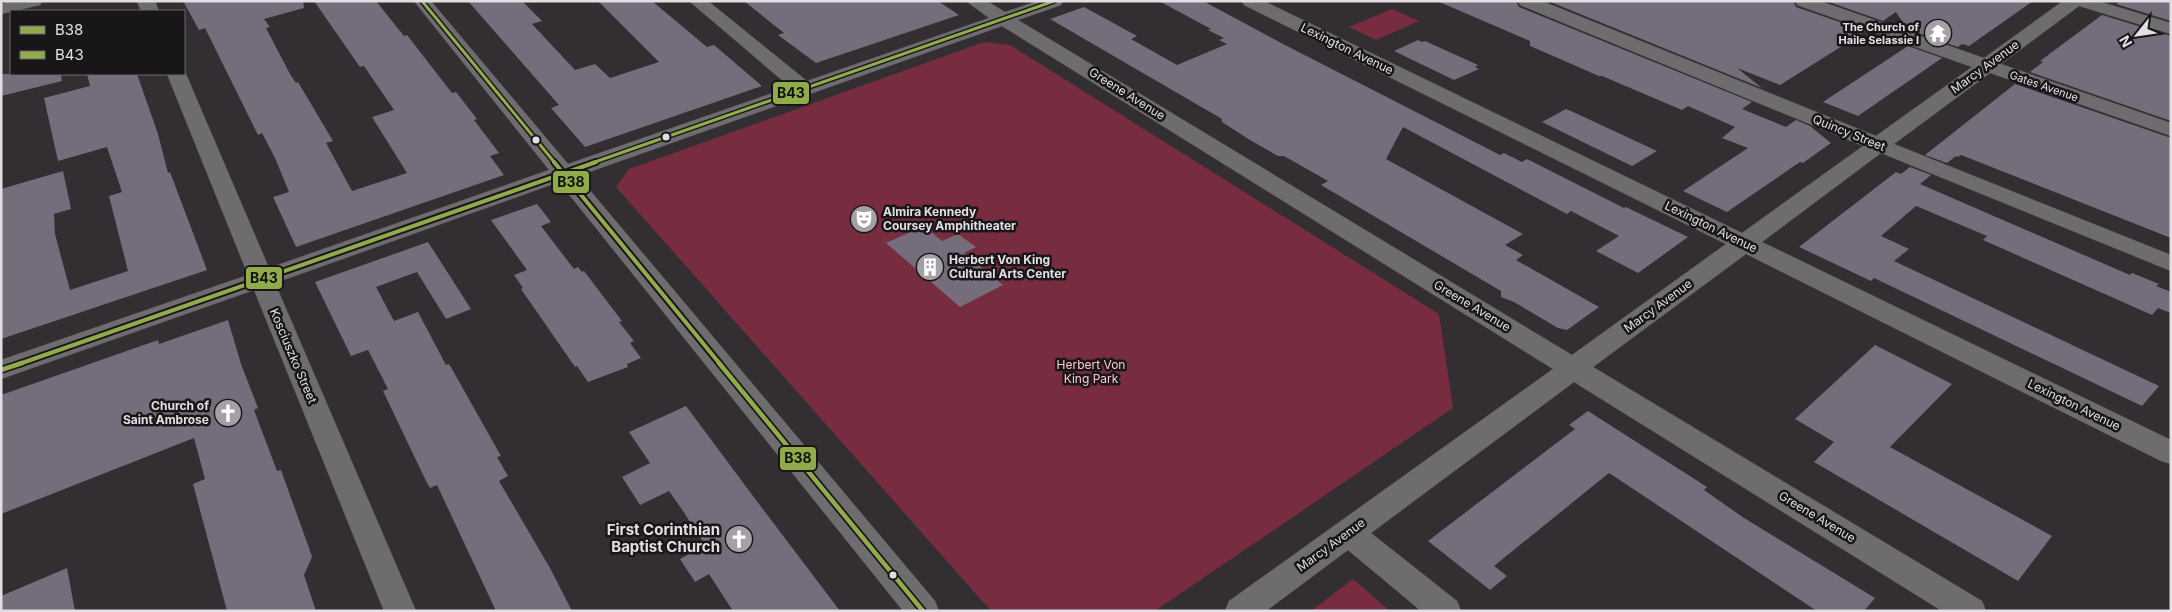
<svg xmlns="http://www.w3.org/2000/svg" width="2172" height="612" font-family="Inter,sans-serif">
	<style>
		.green { fill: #772d3f }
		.building { fill: #756c7c }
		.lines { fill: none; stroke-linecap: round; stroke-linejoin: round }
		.minor-casing { stroke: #4d4b4d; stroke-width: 1 }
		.minor { fill: #6e6c6e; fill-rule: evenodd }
		.bus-1-far2-casing { stroke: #191619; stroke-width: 6 }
		.bus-1-far1-casing { stroke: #191619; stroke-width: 8 }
		.bus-1-casing { stroke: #191619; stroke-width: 8 }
		.bus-2-far2-casing { stroke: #191619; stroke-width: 6 }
		.bus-2-far1-casing { stroke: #191619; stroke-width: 8 }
		.bus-2-casing { stroke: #191619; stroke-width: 8 }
		.bus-1-far2 { stroke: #90ac4a; stroke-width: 3 }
		.bus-1-far1 { stroke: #90ac4a; stroke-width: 4 }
		.bus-1 { stroke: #90ac4a; stroke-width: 4.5 }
		.bus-2-far2 { stroke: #90ac4a; stroke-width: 3 }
		.bus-2-far1 { stroke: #90ac4a; stroke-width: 4 }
		.bus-2 { stroke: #90ac4a; stroke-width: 4.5 }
		.bus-dot { fill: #e3dee3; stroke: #191619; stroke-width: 2 }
		.labels { text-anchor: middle; stroke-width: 5; stroke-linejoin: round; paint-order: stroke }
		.far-poi-label { font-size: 11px; font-weight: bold; fill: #e3dee3; stroke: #191619; text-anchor: end }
		.far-street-label { font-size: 11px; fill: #e3dee3; stroke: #191619 }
		.street-label { font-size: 12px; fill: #e3dee3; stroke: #191619 }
		.poi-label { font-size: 12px; font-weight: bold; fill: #e3dee3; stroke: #191619; text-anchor: start }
		.park-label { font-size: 12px; fill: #fcc8cf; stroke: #191619 }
		.near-poi-label { font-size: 15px; font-weight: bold; fill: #e3dee3; stroke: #191619; text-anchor: end }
		.line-badge { stroke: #191619; stroke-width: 2 }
		.pale-badge-label { font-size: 14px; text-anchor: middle; font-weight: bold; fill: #111 }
	</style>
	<rect width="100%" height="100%" fill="#322e32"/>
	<g class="green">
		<path d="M1392 9 1419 21 1376 40 1349 27Z"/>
		<path d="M984 42 1010 45 1439 314 1453 408 1155 611H991L616 187 629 169Z"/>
		<path d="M1353 579 1390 611H1311Z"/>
	</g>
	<g class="building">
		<path d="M183 1H303L304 8 264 19 270 27 266 28 290 74 296 83 298 82 333 141 326 143 352 191 407 173 372 117 394 110 364 66 360 67 314 1H376L404 36 407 35 452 93 456 92 477 119 474 120 499 153 490 156 504 175 296 247 273 197 289 192 275 158 262 133 258 135 205 28 199 30Z"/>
		<path d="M468 1H522L542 21 532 24 575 70 595 64 610 78 659 62 598 1H652L707 47 714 45 762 86 585 147 551 108 559 105Z"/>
		<path d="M744 1H938L959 15 816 63 778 35 784 33Z"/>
		<path d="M1159 1H1203L1283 44 1500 155 1504 153 1522 162 1527 159 1624 208 1626 207 1688 237 1638 273 1596 251 1619 236 1571 211 1567 214 1403 127 1386 159 1523 234 1505 245 1523 255 1516 260 1599 307 1567 330 1558 328 1514 302 1501 297V291L1321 185 1328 181 1284 156H1278L1250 140 1222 122V119L1050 19 1084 7 1137 36 1131 39 1177 65 1227 44 1219 40 1224 38 1208 30 1211 29Z"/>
		<path d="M1437 1H1516L1519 7 1752 102 1742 109 1786 127 1796 120 1810 126 1831 143 1803 163 1800 162 1727 212 1683 191 1748 148 1722 138 1735 127 1688 106 1682 110 1602 76H1599L1530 46V41Z"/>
		<path d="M1548 1H1793L1796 7 1866 31 1780 85 1737 68 1762 88Z"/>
		<path d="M1826 1H2033L1969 46 1962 44 1958 47 1907 29 1896 12 1883 21Z"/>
		<path d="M2121 1H2171V21L2116 4Z"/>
		<path d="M2102 15 2171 36V121L2030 72 2043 62 2040 61Z"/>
		<path d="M1418 40 1422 42 1425 41 1478 65 1475 67 1479 69 1454 80 1394 51Z"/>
		<path d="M1908 46 1942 58 1858 116 1823 102Z"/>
		<path d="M1 74H61L62 81 1 96Z"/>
		<path d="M87 74H137L158 134 168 173 170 172 207 270 1 339V189L63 171 71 209 54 214 55 234 70 290 128 271 109 196 122 192 107 147 58 161 44 98 90 86Z"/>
		<path d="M2015 84 2171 138V238L1961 155 1958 157 1956 156 1947 163 1925 155Z"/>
		<path d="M1566 109 1571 111 1657 151 1632 166 1542 122Z"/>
		<path d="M1910 167 1931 175 1920 184 2130 275 2132 273 2159 284 2156 286 2171 292V313L2158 308 2152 315 1983 240 1987 236 1916 206 1881 236 1909 249 1894 261 2159 386 2142 406 1874 278 1871 281 1799 247 1896 172 1901 174Z"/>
		<path d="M537 204 551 222 541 226 574 269 578 267 582 272 584 271 622 321 619 322 634 341 630 343 641 358 627 364 628 367 588 382 577 366 575 367 521 289 523 288 514 275 527 270 491 220Z"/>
		<path d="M924 226 942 241 958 234 976 247 964 253 1003 285 960 307 886 243Z"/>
		<path d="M428 242 471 309 446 319 417 272 376 287 394 321 418 312 446 365 449 364 452 369 501 456 497 457 508 476 499 481 550 568 572 611H496L437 485 430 488 426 481 383 391 388 389 368 350 351 356 315 282Z"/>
		<path d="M228 320 241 364 258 408 254 410 277 471 281 470 309 548 312 557 304 575 316 611H227L193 484 205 479 194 438 1 514V395L158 340 159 344Z"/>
		<path d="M1875 345 1952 384 1890 447 2052 536 2018 581 1814 462 1834 442 1795 419Z"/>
		<path d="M686 406 753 496 840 611H733L709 574 695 582 680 559 705 545 683 511 669 491 640 505 622 477 650 463 629 432Z"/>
		<path d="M1588 411 1707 487 1704 490 1744 518 1875 598 1864 611H1817L1609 473 1494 566 1507 576 1490 590 1428 541 1575 429 1569 425Z"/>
		<path d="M67 568 75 611H1V596Z"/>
	</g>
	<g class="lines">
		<g class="minor-casing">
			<g id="minor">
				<path d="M11 1H42L40 5 1 14V4Z"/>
				<path d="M137 1H155L159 11H141Z"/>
				<path d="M414 1H431L568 164 790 87 689 1H708L807 81 989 18 966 1H987L1005 12 1038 1H1063L1061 5 1018 20 1572 355 1726 244 1244 5 1242 1H1264L1742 233 1863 146 1520 5 1518 1H1542L1876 136 1972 67 1797 5 1795 1H1820L1984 58 2063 1H2098L2171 23V34L2079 6 2001 64 2171 123V136L1990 73 1894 144 2171 255V271L1881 153 1762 242 2171 440V464L2161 461 1746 254 1593 367 1982 601 1986 611H1942L1574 382 1371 533 1457 601 1461 611H1421L1348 550 1266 611H1225L1229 601 1553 369 1002 26 578 176 935 601 939 611H903L559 182 275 283 416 611H384L254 290 1 379V360L248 275 167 74H184V71L186 74 269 268 549 170Z"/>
			</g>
		</g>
		<use href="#minor" class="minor"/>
		<g class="bus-1-far2-casing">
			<path id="bus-1-far2" d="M422 1 555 163"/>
		</g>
		<g class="bus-1-far1-casing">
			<path id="bus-1-far1" d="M554 162 720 364"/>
		</g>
		<g class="bus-1-casing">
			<path id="bus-1" d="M719 363 923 611"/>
		</g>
		<g class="bus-2-far2-casing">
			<path id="bus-2-far2" d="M592 163 1054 1"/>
		</g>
		<g class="bus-2-far1-casing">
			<path id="bus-2-far1" d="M19 364 596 162"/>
		</g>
		<g class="bus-2-casing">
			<path id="bus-2" d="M1 370 22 363"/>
		</g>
		<use href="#bus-1-far2" class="bus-1-far2"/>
		<use href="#bus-1-far1" class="bus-1-far1"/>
		<use href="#bus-1" class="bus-1"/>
		<use href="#bus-2-far2" class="bus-2-far2"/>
		<use href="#bus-2-far1" class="bus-2-far1"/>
		<use href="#bus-2" class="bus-2"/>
	</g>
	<defs>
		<g id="temple-disc" transform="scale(1.4375)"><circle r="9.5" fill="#a5a0a5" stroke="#191619"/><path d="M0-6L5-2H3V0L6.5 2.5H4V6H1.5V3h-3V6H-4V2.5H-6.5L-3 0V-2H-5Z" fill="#fff"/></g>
		<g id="theatre-disc" transform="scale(1.4375)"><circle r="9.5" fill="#a5a0a5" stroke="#191619"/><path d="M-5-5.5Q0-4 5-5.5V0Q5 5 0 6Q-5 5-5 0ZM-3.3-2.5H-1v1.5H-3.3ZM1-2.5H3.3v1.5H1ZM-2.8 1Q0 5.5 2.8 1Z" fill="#fff"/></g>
		<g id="building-disc" transform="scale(1.4375)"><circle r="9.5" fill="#a5a0a5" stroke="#191619"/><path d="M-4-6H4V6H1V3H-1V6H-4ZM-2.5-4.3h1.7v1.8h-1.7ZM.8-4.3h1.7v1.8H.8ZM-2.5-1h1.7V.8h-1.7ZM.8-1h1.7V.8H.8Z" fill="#fff"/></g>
		<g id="church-disc" transform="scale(1.4375)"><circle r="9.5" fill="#a5a0a5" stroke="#191619"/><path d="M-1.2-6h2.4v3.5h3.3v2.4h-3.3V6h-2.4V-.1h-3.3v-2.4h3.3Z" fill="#fff"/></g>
	</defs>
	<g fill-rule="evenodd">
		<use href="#temple-disc" x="1938" y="33"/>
		<use href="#theatre-disc" x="864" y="219"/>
		<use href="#building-disc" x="930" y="267"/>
		<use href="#church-disc" x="228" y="413"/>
		<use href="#church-disc" x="739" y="539"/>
	</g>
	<g class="bus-dot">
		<circle cx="666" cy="137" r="4.5"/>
		<circle cx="536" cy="140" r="4.5"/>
		<circle cx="893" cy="575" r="4.5"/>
	</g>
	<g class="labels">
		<g class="far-poi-label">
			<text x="1919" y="31">The Church of<tspan x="1919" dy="13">Haile Selassie I</tspan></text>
		</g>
		<g class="far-street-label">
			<text transform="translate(2044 86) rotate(19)" y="4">Gates Avenue</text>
		</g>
		<g class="street-label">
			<text transform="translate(1347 49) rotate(26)" y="4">Lexington Avenue</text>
			<text transform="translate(1985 67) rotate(-36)" y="4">Marcy Avenue</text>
			<text transform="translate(1127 94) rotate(32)" y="4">Greene Avenue</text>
			<text transform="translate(1849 133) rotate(22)" y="4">Quincy Street</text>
			<text transform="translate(1711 227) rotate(26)" y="4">Lexington Avenue</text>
			<text transform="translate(1472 306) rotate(31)" y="4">Greene Avenue</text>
			<text transform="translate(1658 306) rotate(-36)" y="4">Marcy Avenue</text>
			<text transform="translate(293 356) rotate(67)" y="4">Kosciuszko Street</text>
			<text transform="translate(2074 405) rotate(26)" y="4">Lexington Avenue</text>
			<text transform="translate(1817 517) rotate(31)" y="4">Greene Avenue</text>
			<text transform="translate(1331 545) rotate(-36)" y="4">Marcy Avenue</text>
		</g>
		<g class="poi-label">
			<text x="883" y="216">Almira Kennedy<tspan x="883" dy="14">Coursey Amphitheater</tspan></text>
			<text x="949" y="264">Herbert Von King<tspan x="949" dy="14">Cultural Arts Center</tspan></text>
			<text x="209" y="410" text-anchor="end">Church of<tspan x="209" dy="14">Saint Ambrose</tspan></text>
		</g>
		<g class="park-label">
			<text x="1091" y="369">Herbert Von<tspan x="1091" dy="14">King Park</tspan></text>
		</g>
		<g class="near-poi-label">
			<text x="720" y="535">First Corinthian<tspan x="720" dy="17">Baptist Church</tspan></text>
		</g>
	</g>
	<g class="line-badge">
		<rect x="772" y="81" width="38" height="24" rx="5" fill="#90ac4a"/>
		<rect x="552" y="170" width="38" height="24" rx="5" fill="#90ac4a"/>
		<rect x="245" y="266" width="38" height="24" rx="5" fill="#90ac4a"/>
		<rect x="779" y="446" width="38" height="25" rx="5" fill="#90ac4a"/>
	</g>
	<g class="pale-badge-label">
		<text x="791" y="98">B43</text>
		<text x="571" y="187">B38</text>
		<text x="264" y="283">B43</text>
		<text x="798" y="463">B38</text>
	</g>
	<rect width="2172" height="612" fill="none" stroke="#e3dee3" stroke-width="5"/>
	<rect x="10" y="10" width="175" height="65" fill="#191619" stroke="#6a666a"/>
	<rect x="20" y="26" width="25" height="8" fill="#90ac4a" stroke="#6a666a"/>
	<text x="55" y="35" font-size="15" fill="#e3dee3">B38</text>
	<rect x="20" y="51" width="25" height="8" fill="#90ac4a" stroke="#6a666a"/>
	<text x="55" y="60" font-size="15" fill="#e3dee3">B43</text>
	<g transform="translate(2137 35) rotate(240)" stroke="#191619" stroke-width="4" paint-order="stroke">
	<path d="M0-4L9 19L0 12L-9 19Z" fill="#e3dee3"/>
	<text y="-8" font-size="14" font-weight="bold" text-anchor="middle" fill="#e3dee3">N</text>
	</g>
</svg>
